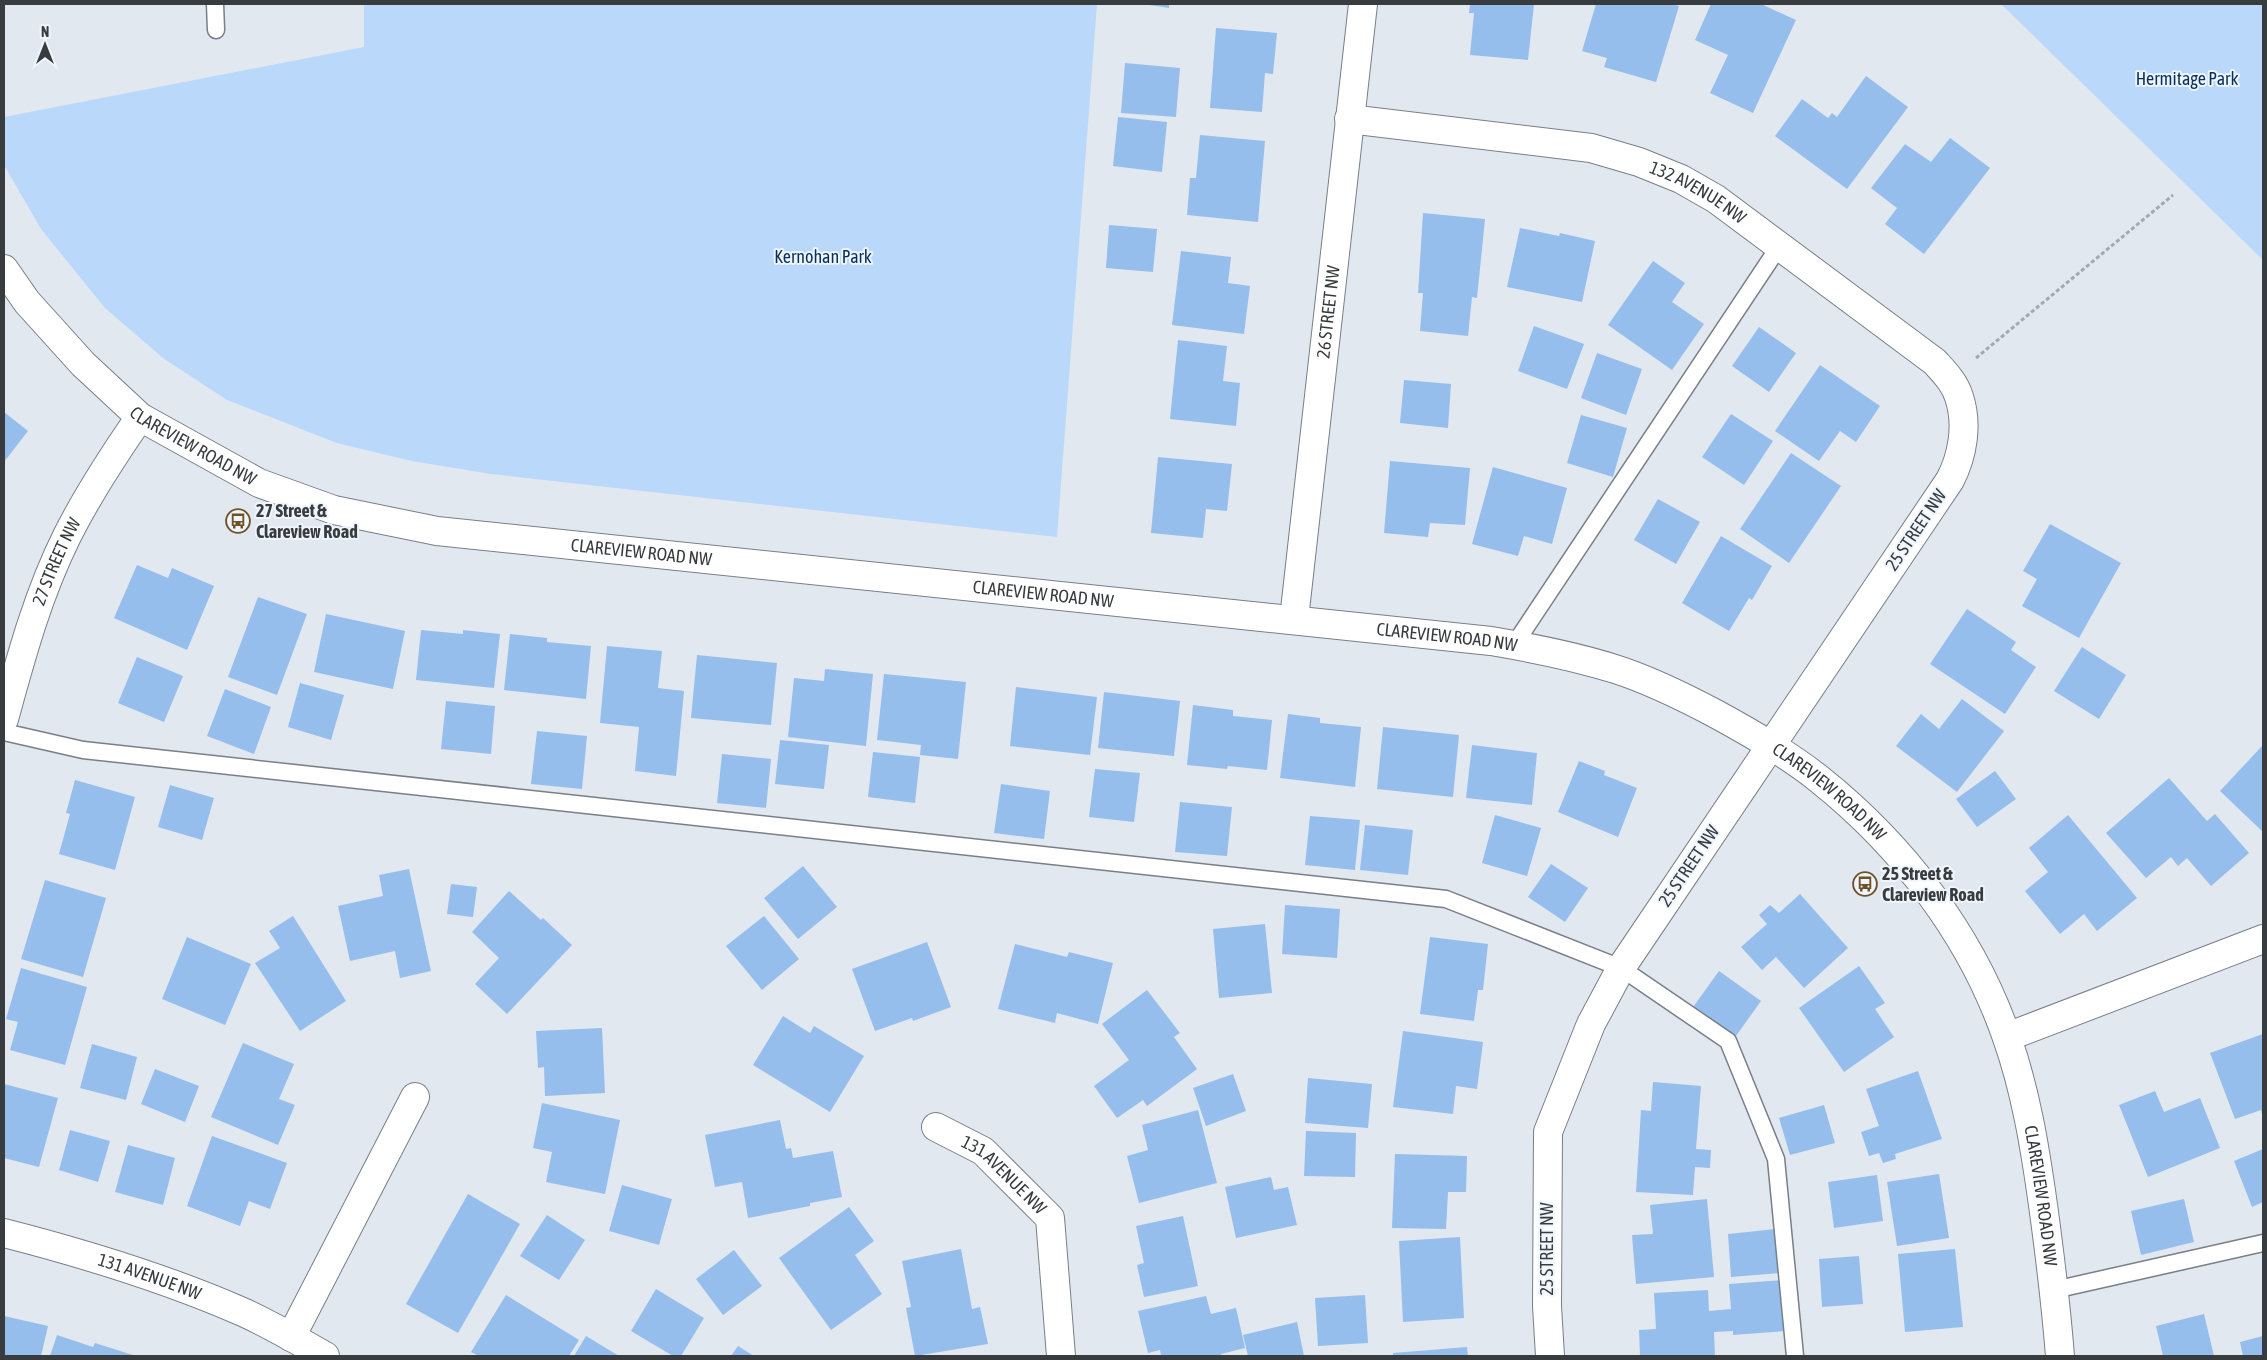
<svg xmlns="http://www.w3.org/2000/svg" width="2267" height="1360" font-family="'Asap Condensed',sans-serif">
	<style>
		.green { fill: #bad8fa }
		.building { fill: #96beec }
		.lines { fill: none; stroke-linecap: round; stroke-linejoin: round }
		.service-casing { stroke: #797f87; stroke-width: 19 }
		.minor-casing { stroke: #797f87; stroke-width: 30 }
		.tertiary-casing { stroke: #797f87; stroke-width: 30 }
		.path { stroke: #a3a9af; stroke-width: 3; stroke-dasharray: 4 2.5; stroke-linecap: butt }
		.service { stroke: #fff; stroke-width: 16 }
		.minor { stroke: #fff; stroke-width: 28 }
		.tertiary { stroke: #fff; stroke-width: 28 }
		.labels { text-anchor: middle; stroke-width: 4; stroke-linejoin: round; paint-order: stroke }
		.park-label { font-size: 18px; fill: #06305b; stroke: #eef5fd }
		.street-label { font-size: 18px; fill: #393c3f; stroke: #eef5fd }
		.poi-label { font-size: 18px; font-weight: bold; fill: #393c3f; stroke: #eef5fd; text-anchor: start }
	</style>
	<rect width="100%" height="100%" fill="#e1e8f0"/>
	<g class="green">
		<path d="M364 4H1097L1057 537 491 474 412 461 337 443 227 400 163 358 105 308 41 229 4 165V117L364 47Z"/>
		<path d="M2001 4H2263V260Z"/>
	</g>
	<g class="building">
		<path d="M1143 4H1169V8Z"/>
		<path d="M1470 4H1534L1528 60 1470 55 1474 13H1469Z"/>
		<path d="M1596 4H1672L1679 6 1656 82 1604 67 1607 58 1582 51Z"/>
		<path d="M1711 4H1761L1796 20 1753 113 1710 93 1728 55 1695 40Z"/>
		<path d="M1216 28 1277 33 1273 74 1265 73 1262 112 1210 108Z"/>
		<path d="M1125 63 1180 68 1176 117 1121 113Z"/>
		<path d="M1866 76 1908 107 1847 189 1775 136 1802 99 1828 118 1832 113 1837 117Z"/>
		<path d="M1118 117 1167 122 1162 172 1113 166Z"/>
		<path d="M1200 135 1265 141 1258 222 1187 215 1190 178H1196Z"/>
		<path d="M1950 138 1990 168 1924 254 1885 224 1897 208 1871 188 1905 144 1931 162Z"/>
		<path d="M1423 213 1485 219 1477 298 1472 297 1468 336 1420 331 1423 293H1418Z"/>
		<path d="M1109 225 1157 229 1153 272 1106 268Z"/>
		<path d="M1520 228 1559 236 1560 233 1595 241 1582 302 1507 287Z"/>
		<path d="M1181 251 1231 257 1228 283 1250 286 1244 334 1172 325Z"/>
		<path d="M1653 261 1685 283 1672 302 1704 324 1672 370 1608 325Z"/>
		<path d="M1534 326 1584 344 1567 389 1518 371Z"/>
		<path d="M1759 327 1796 353 1769 392 1732 366Z"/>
		<path d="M1178 340 1227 346 1223 381 1240 383 1236 426 1170 419Z"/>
		<path d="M1597 353 1642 369 1626 415 1581 398Z"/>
		<path d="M1820 365 1880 406 1856 442 1840 431 1819 461 1775 431Z"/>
		<path d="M1404 380 1451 384 1448 428 1400 423Z"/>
		<path d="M4 412 28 431 4 462Z"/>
		<path d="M1731 414 1773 441 1744 485 1702 457Z"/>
		<path d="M1581 415 1627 428 1613 477 1567 463Z"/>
		<path d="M1791 453 1841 486 1789 563 1740 529Z"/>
		<path d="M1158 457 1232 464 1227 511 1206 509 1203 538 1151 533Z"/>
		<path d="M1390 461 1470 468 1465 525 1430 523 1428 537 1384 533Z"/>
		<path d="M1493 467 1567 488 1552 544 1524 536 1518 556 1472 544Z"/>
		<path d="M1658 499 1700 522 1676 564 1634 540Z"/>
		<path d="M2050 524 2121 563 2079 638 2022 606 2037 579 2023 571Z"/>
		<path d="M1721 536 1772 566 1752 600 1749 598 1729 631 1682 603Z"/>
		<path d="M137 565 168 578 172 568 214 586 187 650 114 618Z"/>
		<path d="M258 597 307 614 277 695 228 677Z"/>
		<path d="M1967 609 2016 642 2011 650 2036 667 2005 714 1930 664Z"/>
		<path d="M326 614 405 631 393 689 314 672Z"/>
		<path d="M421 630 463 634V630L500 634 494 688 416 680Z"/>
		<path d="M510 634 547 638V642L591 646 586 699 504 690Z"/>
		<path d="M607 646 662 651 658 688 684 691 676 776 635 771 639 727 600 723Z"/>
		<path d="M2082 647 2126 675 2099 719 2054 691Z"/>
		<path d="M697 655 777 663 771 725 691 718Z"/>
		<path d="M137 657 183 676 164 722 118 703Z"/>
		<path d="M825 669 873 674 866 746 788 737 794 678 824 681Z"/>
		<path d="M884 674 966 682 958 759 920 755 921 745 877 740Z"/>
		<path d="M300 683 344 695 331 740 288 727Z"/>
		<path d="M1016 687 1097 697 1090 755 1010 746Z"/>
		<path d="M225 689 271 707 254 754 207 736Z"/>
		<path d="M1104 692 1180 701 1174 756 1098 748Z"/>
		<path d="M1962 699 2004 731 1957 792 1896 746 1921 714 1939 729Z"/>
		<path d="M446 701 495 706 491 754 441 749Z"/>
		<path d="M1193 705 1233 710V716L1272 720 1267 770 1228 766 1227 769 1187 765Z"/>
		<path d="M1288 714 1320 718V723L1361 727 1355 787 1280 778Z"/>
		<path d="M1383 727 1459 735 1453 797 1377 789Z"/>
		<path d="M537 731 587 736 582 789 531 784Z"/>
		<path d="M780 740 829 745 824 789 775 784Z"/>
		<path d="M1472 745 1537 753 1532 805 1466 798Z"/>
		<path d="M2263 745V832L2220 791Z"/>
		<path d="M873 752 920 757 915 803 868 797Z"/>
		<path d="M722 754 771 759 766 808 717 803Z"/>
		<path d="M1579 761 1605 771 1604 775 1637 788 1618 837 1558 812Z"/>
		<path d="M1095 769 1140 773 1134 822 1089 817Z"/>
		<path d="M1995 771 2016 799 1977 827 1956 799Z"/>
		<path d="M2169 778 2207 821 2215 814 2249 853 2211 886 2187 858 2178 866 2171 857 2146 878 2106 833Z"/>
		<path d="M75 780 135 797 115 870 59 854 70 814 66 813Z"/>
		<path d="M1001 784 1050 791 1044 839 994 833Z"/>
		<path d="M170 785 214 798 202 840 158 827Z"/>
		<path d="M1180 802 1232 807 1227 856 1175 852Z"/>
		<path d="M1495 815 1541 828 1527 876 1482 863Z"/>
		<path d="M2068 815 2137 898 2097 931 2084 914 2060 934 2025 891 2048 872 2029 848Z"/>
		<path d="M1310 816 1360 820 1355 870 1305 865Z"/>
		<path d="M1365 825 1413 830 1408 875 1360 870Z"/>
		<path d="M1551 864 1588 888 1565 922 1528 897Z"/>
		<path d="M803 866 837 907 798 939 764 898Z"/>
		<path d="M409 869 431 971 400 978 395 951 350 961 338 906 383 896 379 875Z"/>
		<path d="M45 880 106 898 83 977 21 959Z"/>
		<path d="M451 884 477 887 473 917 447 914Z"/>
		<path d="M509 891 541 920 543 918 572 945 507 1014 475 984 499 958 472 932Z"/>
		<path d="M1800 894 1848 948 1804 988 1776 957 1762 970 1741 947 1767 924 1759 915 1770 905 1779 913Z"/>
		<path d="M1285 905 1340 909 1337 958 1282 954Z"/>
		<path d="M293 916 346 1001 300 1031 255 963 280 948 269 931Z"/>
		<path d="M764 916 799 959 762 990 726 946Z"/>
		<path d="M1265 924 1272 993 1219 998 1213 929Z"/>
		<path d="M187 937 251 964 225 1025 162 999Z"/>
		<path d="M1430 937 1488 944 1483 990H1478L1474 1021 1420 1014Z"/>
		<path d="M927 942 951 1007 913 1021 912 1018 875 1031 852 969Z"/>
		<path d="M1015 944 1067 957 1069 952 1113 963 1098 1024 1057 1013 1055 1023 998 1009Z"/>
		<path d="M1859 966 1885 1003 1875 1009 1894 1037 1844 1072 1799 1008Z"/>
		<path d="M21 968 87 987 65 1065 10 1050 18 1022 6 1019Z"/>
		<path d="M1719 971 1761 1001 1733 1040 1691 1010Z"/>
		<path d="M1147 990 1180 1033 1174 1037 1197 1069 1147 1106 1143 1100 1117 1118 1094 1086 1129 1060 1102 1024Z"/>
		<path d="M783 1016 810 1033 814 1026 864 1056 830 1112 753 1065Z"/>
		<path d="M602 1028 605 1093 545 1096 544 1067 538 1068 536 1031Z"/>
		<path d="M1403 1031 1483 1042 1477 1089 1456 1086 1453 1114 1393 1107Z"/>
		<path d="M2263 1034V1117L2261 1110 2235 1119 2210 1053Z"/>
		<path d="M243 1043 294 1064 279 1099 295 1105 278 1145 211 1117Z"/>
		<path d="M92 1044 137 1057 126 1100 80 1088Z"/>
		<path d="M155 1069 199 1086 185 1122 141 1104Z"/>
		<path d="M1918 1071 1942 1139 1895 1154 1896 1159 1883 1163 1879 1153 1869 1156 1861 1132 1879 1126 1866 1089Z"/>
		<path d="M1233 1074 1246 1111 1206 1126 1193 1088Z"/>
		<path d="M1308 1078 1372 1084 1368 1128 1305 1123Z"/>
		<path d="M1653 1082 1701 1086 1696 1149 1711 1150 1710 1168 1695 1167 1693 1195 1636 1192 1641 1110 1651 1111Z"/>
		<path d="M4 1084 58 1098 39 1167 4 1158Z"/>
		<path d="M2155 1091 2164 1112 2200 1098 2220 1148 2148 1177 2119 1105Z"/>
		<path d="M542 1103 620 1120 605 1194 546 1182 552 1152 533 1148Z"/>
		<path d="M1824 1105 1835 1143 1790 1155 1779 1118Z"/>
		<path d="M1198 1110 1217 1183 1139 1203 1127 1156 1148 1150 1142 1125Z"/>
		<path d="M780 1120 786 1149 791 1148 793 1158 833 1151 842 1197 810 1203V1206L748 1218 742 1182 715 1187 705 1135Z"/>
		<path d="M70 1130 110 1141 98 1182 59 1170Z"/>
		<path d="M1306 1131 1356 1133 1355 1177 1304 1176Z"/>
		<path d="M212 1136 287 1163 270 1209 249 1201 240 1226 187 1206Z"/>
		<path d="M128 1145 175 1158 163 1205 115 1192Z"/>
		<path d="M2263 1149V1202L2252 1207 2234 1161Z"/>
		<path d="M1395 1154 1467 1156 1466 1192H1448L1446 1229 1392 1228Z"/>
		<path d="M1939 1174 1949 1238 1897 1246 1887 1182Z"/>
		<path d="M1877 1175 1883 1221 1834 1228 1828 1182Z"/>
		<path d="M1271 1177 1274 1190 1288 1187 1297 1225 1236 1238 1225 1187Z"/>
		<path d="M622 1185 672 1199 659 1245 609 1231Z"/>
		<path d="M468 1194 520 1224 458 1333 406 1304Z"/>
		<path d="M1707 1199 1714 1277 1636 1284 1632 1235 1653 1234 1650 1205Z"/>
		<path d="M2184 1199 2194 1242 2141 1255 2131 1211Z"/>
		<path d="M849 1207 874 1241 855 1255 882 1294 831 1330 779 1258Z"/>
		<path d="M547 1215 585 1240 559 1280 520 1256Z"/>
		<path d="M1183 1216 1198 1286 1144 1297 1137 1265 1144 1263 1136 1226Z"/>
		<path d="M1776 1229 1780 1273 1731 1277 1728 1234Z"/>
		<path d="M1460 1237 1464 1318 1403 1322 1399 1241Z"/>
		<path d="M961 1249 972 1309 980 1307 988 1344 915 1356 906 1308 911 1307 902 1261Z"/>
		<path d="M1955 1249 1963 1327 1905 1332 1898 1254Z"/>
		<path d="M734 1250 762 1286 723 1315 696 1279Z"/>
		<path d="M1859 1256 1863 1304 1822 1307 1819 1259Z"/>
		<path d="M1783 1280 1786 1331 1733 1335V1331L1714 1332 1715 1356H1640L1639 1330 1656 1329 1654 1293 1708 1290 1709 1311 1731 1309 1729 1284Z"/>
		<path d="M656 1289 704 1318 681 1356H673L631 1331Z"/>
		<path d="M506 1295 579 1340 569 1356H479L471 1352Z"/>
		<path d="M1365 1295 1368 1343 1318 1346 1315 1298Z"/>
		<path d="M1206 1296 1211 1314 1236 1308 1245 1348 1221 1354 1222 1356H1161L1160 1350 1148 1353 1138 1311Z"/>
		<path d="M2204 1314 2214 1356H2163L2156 1326Z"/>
		<path d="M4 1316 48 1326 41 1356H4Z"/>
		<path d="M1297 1322 1304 1356H1248L1243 1335Z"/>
		<path d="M57 1335 93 1347 95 1343 136 1356H50Z"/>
		<path d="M586 1336 619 1356H574Z"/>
		<path d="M2263 1336V1356H2243L2240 1342Z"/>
		<path d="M738 1346 754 1356H731Z"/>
		<path d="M1467 1347 1468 1356H1393V1353Z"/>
	</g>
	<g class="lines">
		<g class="service-casing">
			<g id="service">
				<path d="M215 4 216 30"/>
				<path d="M1514 645 1780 245"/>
				<path d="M4 732 83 750 1446 899 1621 968 1728 1041 1776 1159 1795 1356"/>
				<path d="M2054 1290 2263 1243"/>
			</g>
		</g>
		<g class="minor-casing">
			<g id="minor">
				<path id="s1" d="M1349 119 1591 148 1639 162 1681 179 1716 199 1935 362C1944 372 1955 383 1959 397 1968 424 1963 455 1950 480L1621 968 1591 1024 1548 1132 1547 1306 1550 1356"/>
				<path id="s2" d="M1294 619 1363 4"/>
				<path id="s3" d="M4 719C21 657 38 594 67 536 88 494 113 456 140 417"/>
				<path d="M2007 1037 2263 939"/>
				<path id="s4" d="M936 1127 983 1151 1050 1218 1061 1356"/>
				<path id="s5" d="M4 1233C86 1254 168 1279 245 1313 273 1326 299 1341 325 1356"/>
				<path d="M291 1337 415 1097"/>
			</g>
		</g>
		<g class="tertiary-casing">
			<g id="tertiary">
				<path id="s6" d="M4 269 27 302 83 364 140 417 259 483 334 510 437 531 1491 641C1533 648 1574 656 1615 669 1650 680 1684 697 1716 714 1751 733 1788 754 1819 779 1903 846 1972 936 2007 1038 2026 1092 2035 1148 2043 1205 2050 1256 2056 1306 2060 1356"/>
			</g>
		</g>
		<path class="path" d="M1976 358 2173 195"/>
		<use href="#service" class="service"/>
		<use href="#minor" class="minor"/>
		<use href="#tertiary" class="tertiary"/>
	</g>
	<defs>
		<g id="bus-ring" transform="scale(1.25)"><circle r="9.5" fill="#eef5fd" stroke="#705127" stroke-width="1.5"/><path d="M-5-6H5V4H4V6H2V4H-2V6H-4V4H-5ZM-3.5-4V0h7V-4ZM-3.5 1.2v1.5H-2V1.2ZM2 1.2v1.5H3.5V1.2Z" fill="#705127"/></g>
	</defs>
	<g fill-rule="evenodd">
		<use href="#bus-ring" x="238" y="521"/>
		<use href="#bus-ring" x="1865" y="884"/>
	</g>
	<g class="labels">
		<g class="park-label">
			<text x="2187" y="85">Hermitage Park</text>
			<text x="823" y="263">Kernohan Park</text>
		</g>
		<g class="street-label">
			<text dy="6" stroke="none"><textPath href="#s1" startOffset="360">132 AVENUE NW</textPath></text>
			<text dy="6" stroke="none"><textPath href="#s2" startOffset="309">26 STREET NW</textPath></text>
			<text dy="6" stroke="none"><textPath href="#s6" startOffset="262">CLAREVIEW ROAD NW</textPath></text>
			<text transform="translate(1916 530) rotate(-56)" y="6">25 STREET NW</text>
			<text dy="6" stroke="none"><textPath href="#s6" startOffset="728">CLAREVIEW ROAD NW</textPath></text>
			<text dy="6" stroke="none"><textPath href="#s3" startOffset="166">27 STREET NW</textPath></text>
			<text dy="6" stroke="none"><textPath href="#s6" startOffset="1132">CLAREVIEW ROAD NW</textPath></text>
			<text dy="6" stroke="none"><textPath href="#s6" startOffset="1538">CLAREVIEW ROAD NW</textPath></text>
			<text dy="6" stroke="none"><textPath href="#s6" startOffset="1958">CLAREVIEW ROAD NW</textPath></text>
			<text transform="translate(1689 866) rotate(-56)" y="6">25 STREET NW</text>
			<text dy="6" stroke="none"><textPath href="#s4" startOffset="84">131 AVENUE NW</textPath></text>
			<text dy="6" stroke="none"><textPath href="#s6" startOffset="2428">CLAREVIEW ROAD NW</textPath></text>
			<text transform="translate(1547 1249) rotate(-90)" y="6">25 STREET NW</text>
			<text dy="6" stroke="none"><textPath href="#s5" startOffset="152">131 AVENUE NW</textPath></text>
		</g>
		<g class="poi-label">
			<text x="256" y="517">27 Street &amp;<tspan x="256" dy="21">Clareview Road</tspan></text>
			<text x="1882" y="880">25 Street &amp;<tspan x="1882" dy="21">Clareview Road</tspan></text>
		</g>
	</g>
	<rect width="2267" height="1360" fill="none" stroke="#393c3f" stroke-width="10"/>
	<g transform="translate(45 45)" stroke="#eef5fd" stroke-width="4" paint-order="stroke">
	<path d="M0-4L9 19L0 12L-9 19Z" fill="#393c3f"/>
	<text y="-8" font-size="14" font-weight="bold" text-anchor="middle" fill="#393c3f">N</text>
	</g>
</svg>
